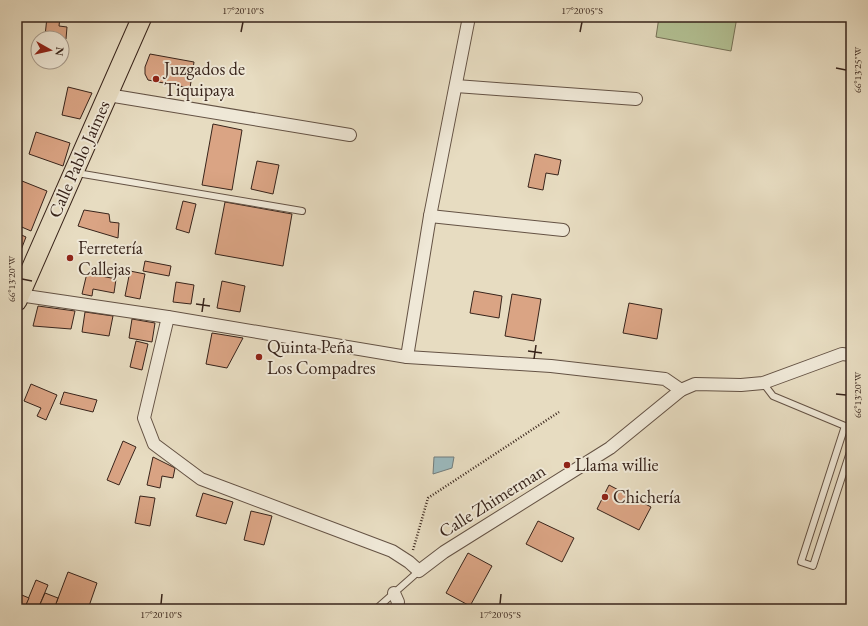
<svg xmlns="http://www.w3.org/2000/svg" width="868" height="626" font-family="'EB Garamond',serif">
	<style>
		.green { fill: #b3c194; stroke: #767258 }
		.water { fill: #9bb9bd; stroke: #737d7c }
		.building { fill: #daa484; stroke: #38241b }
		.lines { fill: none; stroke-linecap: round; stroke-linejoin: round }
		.service-casing { stroke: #645244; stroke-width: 8 }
		.minor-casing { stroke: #645244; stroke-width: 14 }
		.primary-casing { stroke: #38241b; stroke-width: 21 }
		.path { stroke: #38241b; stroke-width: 2.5; stroke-dasharray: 1 2; stroke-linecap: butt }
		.service { stroke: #efe8d7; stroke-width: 6 }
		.minor { stroke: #efe8d7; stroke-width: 12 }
		.primary { stroke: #e7dcc1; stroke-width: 19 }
		.ticks { fill: none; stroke: #38241b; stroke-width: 1.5 }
		.poi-dot { fill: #8f2418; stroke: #efe8d7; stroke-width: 1.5 }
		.labels { text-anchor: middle; stroke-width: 4; stroke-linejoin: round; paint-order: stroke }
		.poi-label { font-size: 18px; fill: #38241b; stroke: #efe8d7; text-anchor: start }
		.street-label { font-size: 18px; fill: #38241b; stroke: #efe8d7 }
		.neatline { fill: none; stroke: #38241b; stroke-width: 1.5 }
		.ticks-label { font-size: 10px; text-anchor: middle; fill: #38241b }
	</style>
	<rect width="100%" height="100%" fill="#e7dcc1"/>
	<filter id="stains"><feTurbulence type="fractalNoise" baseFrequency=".005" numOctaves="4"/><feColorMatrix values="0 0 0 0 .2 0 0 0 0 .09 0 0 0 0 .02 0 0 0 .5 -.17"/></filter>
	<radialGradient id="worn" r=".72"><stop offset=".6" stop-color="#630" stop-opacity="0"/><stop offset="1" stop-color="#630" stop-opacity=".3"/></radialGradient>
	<path class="green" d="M659 17H737L731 51 656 37Z"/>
	<path class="water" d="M434 457H454L452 468 433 474Z"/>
	<g class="building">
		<path d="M47 17H60L59 26 67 27 66 39 45 36Z"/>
		<path d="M150 54 194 62 190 88 148 80 145 74V67Z"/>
		<path d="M68 87 92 93 80 119 62 115Z"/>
		<path d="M213 124 242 130 232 190 202 185Z"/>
		<path d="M36 132 70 143 63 166 29 154Z"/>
		<path d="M535 154 561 160 558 175 546 173 543 190 528 187Z"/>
		<path d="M257 161 279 165 273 194 251 189Z"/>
		<path d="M17 179 47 191 31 231 17 225Z"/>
		<path d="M183 201 196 204 189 233 176 229Z"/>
		<path d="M225 202 292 214 283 266 215 254Z"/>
		<path d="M84 210 109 214 110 222 119 223 118 238 78 226Z"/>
		<path d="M17 233 26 237 21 250 17 248Z"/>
		<path d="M145 261 171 266 169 276 143 271Z"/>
		<path d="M130 271 145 274 140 299 125 296Z"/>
		<path d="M87 273 116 279 114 293 93 289 92 296 82 294Z"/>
		<path d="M222 281 245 286 240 312 217 308Z"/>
		<path d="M176 282 194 285 191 304 173 302Z"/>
		<path d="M474 291 502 296 499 318 470 313Z"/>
		<path d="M512 294 541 299 534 341 505 336Z"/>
		<path d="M629 303 662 309 657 339 623 333Z"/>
		<path d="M38 306 75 311 71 329 33 326Z"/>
		<path d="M85 312 113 316 109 336 82 332Z"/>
		<path d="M132 319 155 323 152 342 129 338Z"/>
		<path d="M212 333 243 338 227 368 206 364Z"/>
		<path d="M136 341 148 344 142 370 130 367Z"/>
		<path d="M31 384 57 395 46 420 37 416 41 408 24 401Z"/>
		<path d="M64 392 97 400 93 412 60 404Z"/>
		<path d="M123 441 136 447 119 485 107 480Z"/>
		<path d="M153 457 175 468 173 478 162 476 160 488 147 485Z"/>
		<path d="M609 485 651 507 639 530 597 509Z"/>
		<path d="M203 493 233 502 226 524 196 516Z"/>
		<path d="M140 496 155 498 150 526 135 523Z"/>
		<path d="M251 511 272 516 264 545 244 540Z"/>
		<path d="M538 521 574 538 562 562 526 544Z"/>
		<path d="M468 553 492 566 470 606 446 593Z"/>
		<path d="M68 572 97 583 88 609H54Z"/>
		<path d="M36 580 48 585 38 609H24Z"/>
		<path d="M17 593 29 598 24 609H17Z"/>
		<path d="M45 593 58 598 54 609H38Z"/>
	</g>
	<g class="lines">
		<g class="service-casing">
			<g id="service">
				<path d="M77 173 302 211"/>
				<path d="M763 383 773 396 845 426"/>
				<path d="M851 428 845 426 801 562 813 566 851 449"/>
				<path d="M376 609 419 571"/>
			</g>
		</g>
		<g class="minor-casing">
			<g id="minor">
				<path d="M456 86 636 99"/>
				<path d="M108 95 350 135"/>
				<path d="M430 216 563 230"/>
				<path d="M19 295 168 317 407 357 551 366 665 379 681 390"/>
				<path d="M168 317 144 418 154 444 201 479 392 551 409 562 419 571 444 552 610 448 681 390 695 384 741 385 763 383 842 354 851 355"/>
				<path d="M407 357 430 216 469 17"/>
				<path d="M394 593 398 602 397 609"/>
			</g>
		</g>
		<g class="primary-casing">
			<path id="primary" d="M17 301 142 17"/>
		</g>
		<path class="path" d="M413 550 428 498 559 412"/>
		<use href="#service" class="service"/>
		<use href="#minor" class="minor"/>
		<use href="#primary" class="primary"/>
	</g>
	<path class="ticks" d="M241 32 243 22M580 32 582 22M836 68 846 70M22 279 32 281M196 304 210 306M202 312 204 298M528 351 542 353M534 359 536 345M836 394 846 395M161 604 162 594M500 604 501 594"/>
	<g class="poi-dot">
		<circle cx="156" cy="79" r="4"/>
		<circle cx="70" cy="258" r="4"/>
		<circle cx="259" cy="357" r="4"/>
		<circle cx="567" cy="465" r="4"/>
		<circle cx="605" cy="497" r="4"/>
	</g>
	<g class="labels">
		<g class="poi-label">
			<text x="164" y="75">Juzgados de<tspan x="164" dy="21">Tiquipaya</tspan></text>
			<text x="78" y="254">Ferretería<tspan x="78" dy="21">Callejas</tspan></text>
			<text x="267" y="353">Quinta Peña<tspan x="267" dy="21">Los Compadres</tspan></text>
			<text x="575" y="471">Llama willie</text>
			<text x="613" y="503">Chichería</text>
		</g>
		<g class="street-label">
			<text transform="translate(79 159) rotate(-66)" y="6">Calle Pablo Jaimes</text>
			<text transform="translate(492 501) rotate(-32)" y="6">Calle Zhimerman</text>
		</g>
	</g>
	<rect width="868" height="626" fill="none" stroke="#e7dcc1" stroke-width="44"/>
	<g transform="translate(50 50) rotate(98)"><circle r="19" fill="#efe8d7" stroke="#a69a8c"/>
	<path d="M0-3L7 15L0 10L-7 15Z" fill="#8f2418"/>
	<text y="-6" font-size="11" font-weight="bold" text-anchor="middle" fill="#38241b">N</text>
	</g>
	<rect x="22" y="22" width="824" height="582" class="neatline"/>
	<g class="ticks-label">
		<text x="243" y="14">17°20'10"S</text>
		<text x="582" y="14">17°20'05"S</text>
		<text transform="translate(857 70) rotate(-90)" y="4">66°13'25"W</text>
		<text transform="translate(11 279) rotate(-90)" y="4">66°13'20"W</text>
		<text transform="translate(857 395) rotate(-90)" y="4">66°13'20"W</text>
		<text x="161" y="618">17°20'10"S</text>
		<text x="500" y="618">17°20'05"S</text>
	</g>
	<rect width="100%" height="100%" filter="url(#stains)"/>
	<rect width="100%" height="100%" fill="url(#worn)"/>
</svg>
